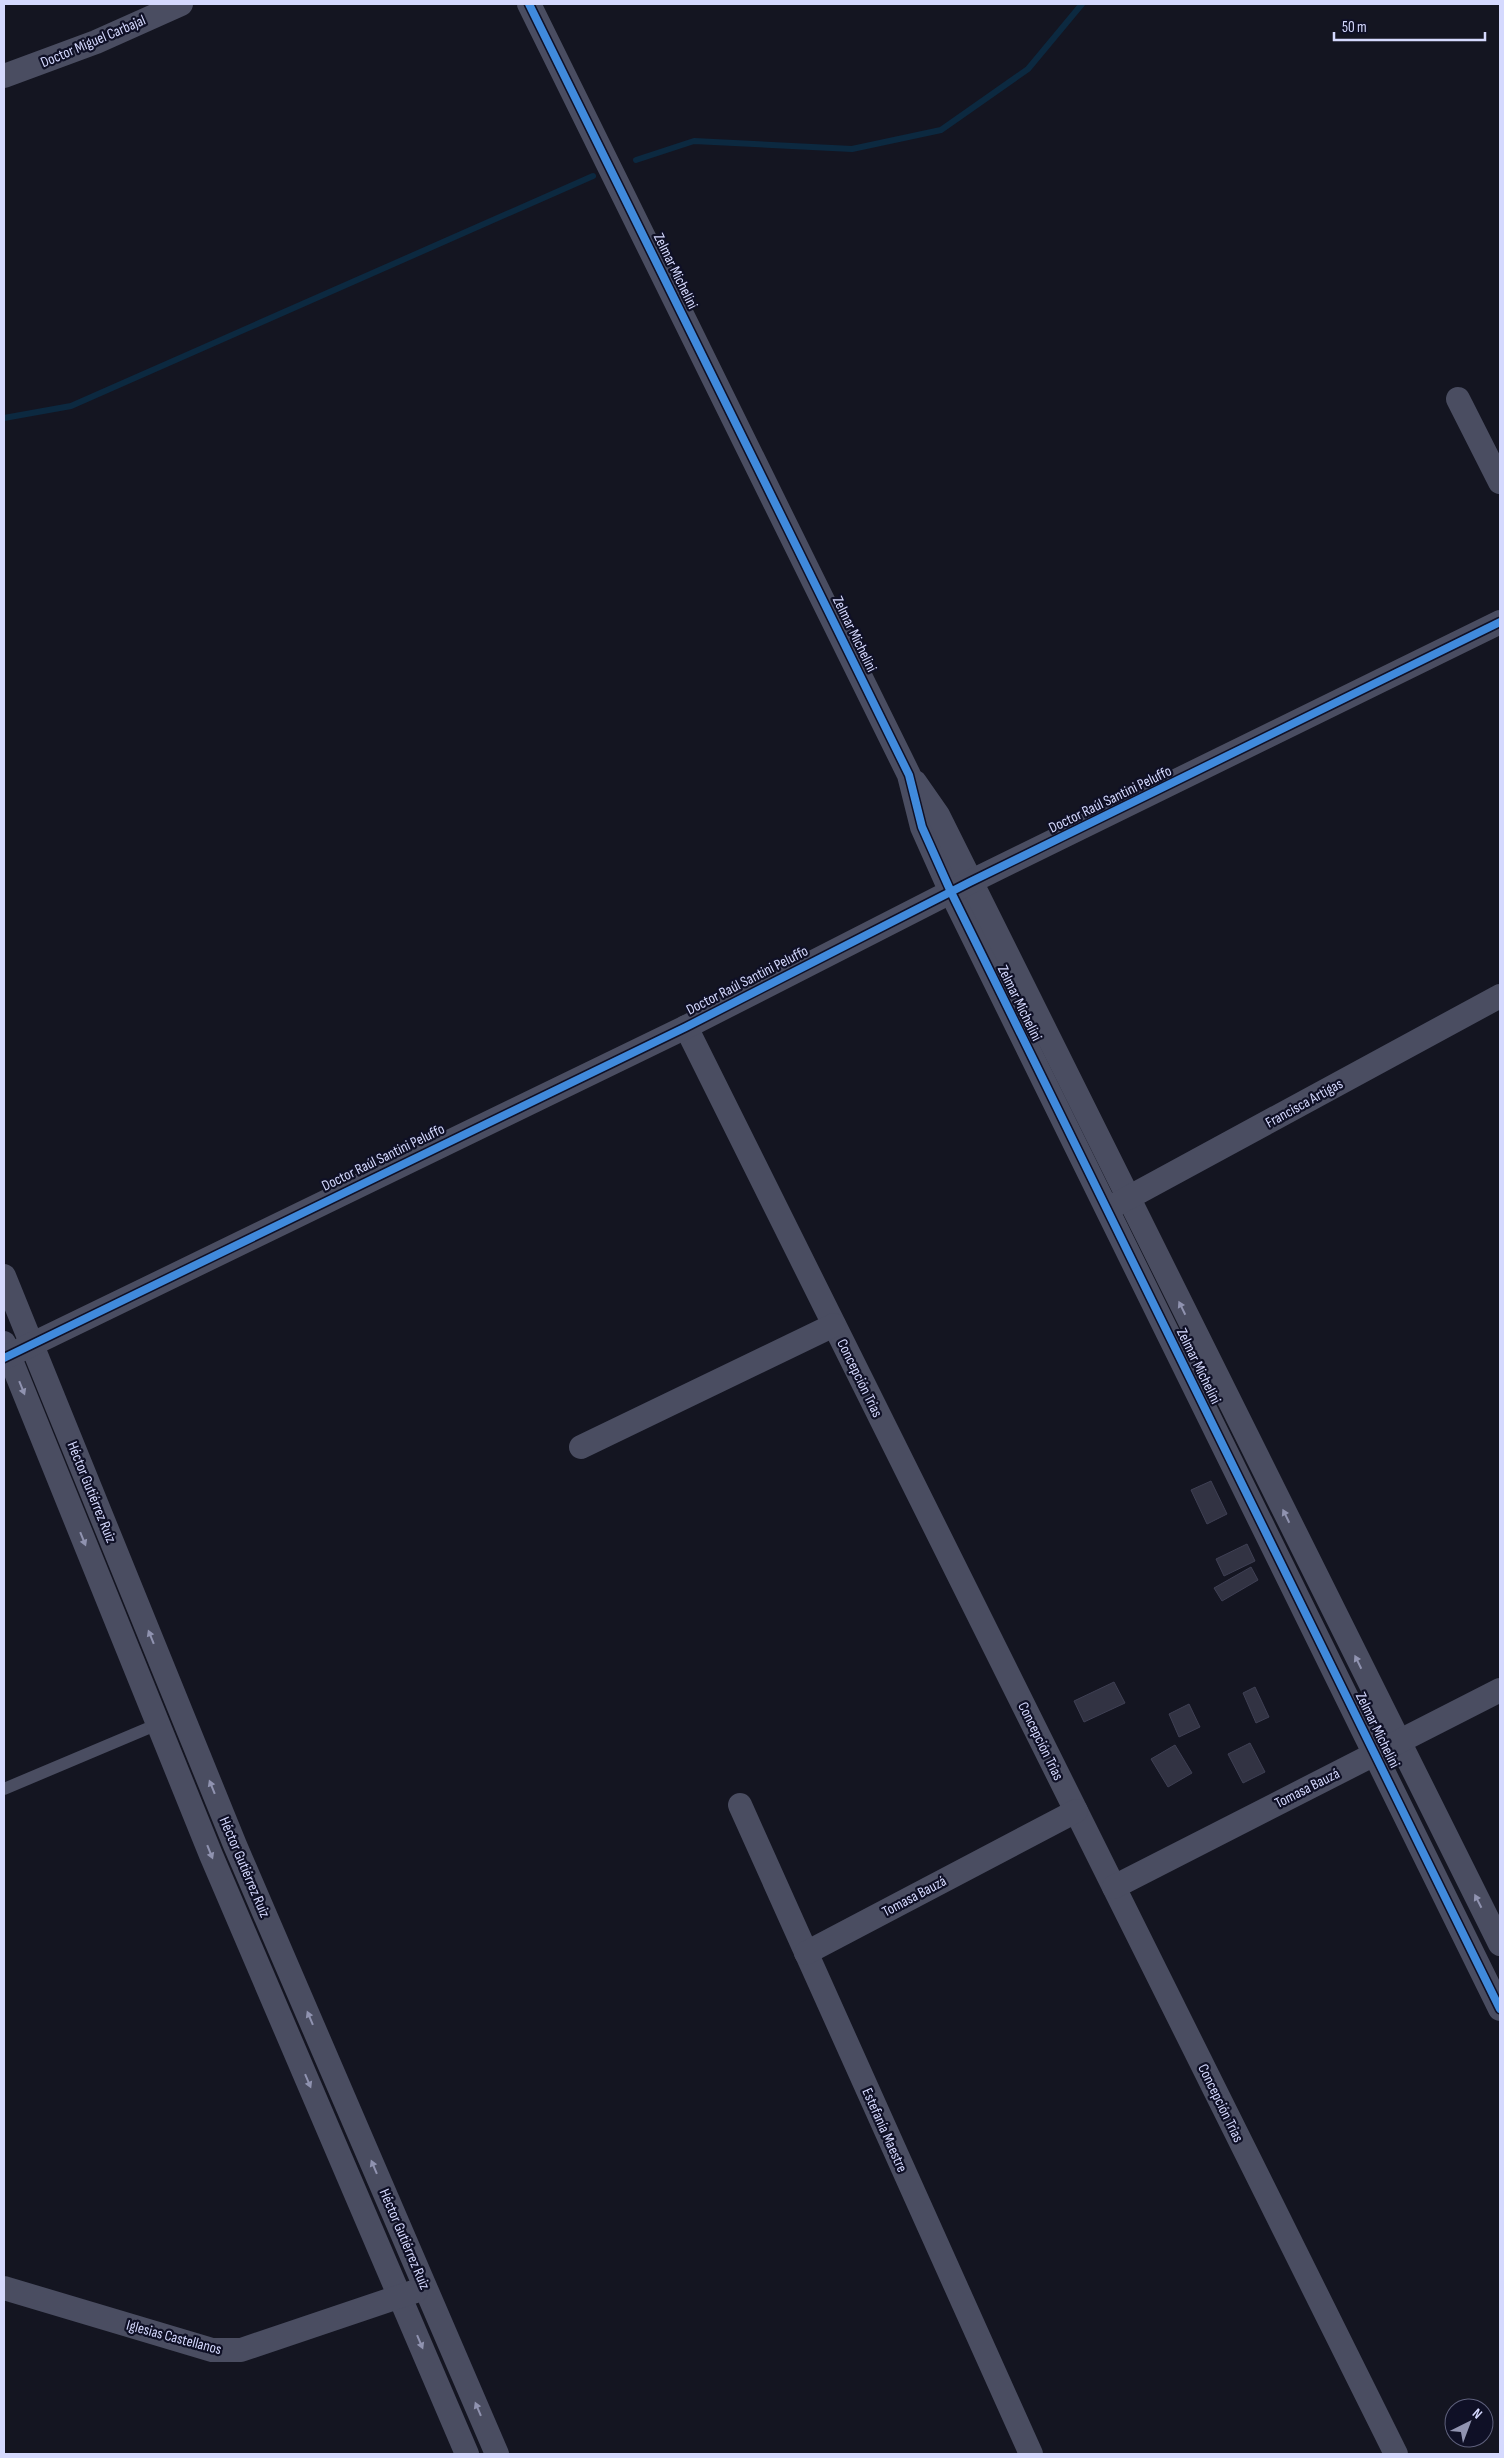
<svg xmlns="http://www.w3.org/2000/svg" width="1504" height="2458" font-family="'Sofia Sans Condensed',sans-serif">
	<style>
		.lines { fill: none; stroke-linecap: round; stroke-linejoin: round }
		.stream { stroke: #0c2940; stroke-width: 6 }
		.building { fill: #323343; stroke: #3f4054 }
		.service { stroke: #4a4d61; stroke-width: 12 }
		.minor { stroke: #4a4d61; stroke-width: 24 }
		.cycleway-casing { stroke: #0f1026; stroke-width: 11 }
		.cycleway { stroke: #408adc; stroke-width: 8 }
		.oneway { fill: #9093b0 }
		.labels { text-anchor: middle; stroke-width: 4.5; stroke-linejoin: round; paint-order: stroke }
		.street-label { font-size: 15px; fill: #d5d9fe; stroke: #0f1026 }
	</style>
	<rect width="100%" height="100%" fill="#141521"/>
	<g class="lines">
		<g class="stream">
			<path d="M636 160 694 141 852 149 941 130 1028 69 1082 4"/>
			<path d="M4 418 71 406 593 176"/>
		</g>
	</g>
	<g class="building">
		<path d="M1211 1481 1227 1514 1207 1524 1191 1490Z"/>
		<path d="M1247 1544 1255 1561 1224 1576 1216 1559Z"/>
		<path d="M1251 1567 1258 1580 1222 1601 1214 1588Z"/>
		<path d="M1114 1682 1125 1703 1084 1722 1074 1701Z"/>
		<path d="M1255 1687 1269 1717 1256 1723 1243 1693Z"/>
		<path d="M1189 1704 1200 1727 1179 1737 1169 1714Z"/>
		<path d="M1250 1743 1265 1772 1243 1783 1228 1754Z"/>
		<path d="M1175 1745 1192 1773 1168 1787 1151 1759Z"/>
	</g>
	<g class="lines">
		<path class="service" d="M4 1789 158 1724"/>
		<g class="minor">
			<path d="M529 4 909 775 922 827 951 892 1500 2009"/>
			<path d="M4 76 96 42 181 4"/>
			<path d="M1458 399 1500 482"/>
			<path d="M915 782 938 815 1500 1944"/>
			<path d="M686 1027 1396 2454"/>
			<path d="M1115 1205 1500 996"/>
			<path d="M4 1276 235 1845 497 2454"/>
			<path d="M4 1343 211 1855 467 2454"/>
			<path d="M4 1358 686 1027 970 882 1500 622"/>
			<path d="M581 1447 834 1325"/>
			<path d="M740 1805 1031 2454"/>
			<path d="M1114 1887 1500 1690"/>
			<path d="M806 1953 1076 1811"/>
			<path d="M4 2288 212 2350H241L416 2291"/>
		</g>
		<g class="cycleway-casing">
			<g id="cycleway">
				<path d="M529 4 909 775 922 827 951 892 1500 2009"/>
				<path d="M4 1358 686 1027 970 882 1500 622"/>
			</g>
		</g>
		<use href="#cycleway" class="cycleway"/>
	</g>
	<defs><path id="oneway-solid" d="M-6-.8H1V-3.2L6.5 0L1 3.2V.8H-6Z" transform="scale(1.25)"/></defs>
	<g class="oneway">
		<use href="#oneway-solid" transform="translate(1182 1308) rotate(-116)"/>
		<use href="#oneway-solid" transform="translate(22 1388) rotate(68)"/>
		<use href="#oneway-solid" transform="translate(1286 1516) rotate(-116)"/>
		<use href="#oneway-solid" transform="translate(83 1539) rotate(68)"/>
		<use href="#oneway-solid" transform="translate(151 1637) rotate(-112)"/>
		<use href="#oneway-solid" transform="translate(1358 1662) rotate(-116)"/>
		<use href="#oneway-solid" transform="translate(212 1787) rotate(-112)"/>
		<use href="#oneway-solid" transform="translate(210 1852) rotate(68)"/>
		<use href="#oneway-solid" transform="translate(1478 1901) rotate(-117)"/>
		<use href="#oneway-solid" transform="translate(310 2018) rotate(-113)"/>
		<use href="#oneway-solid" transform="translate(308 2081) rotate(67)"/>
		<use href="#oneway-solid" transform="translate(374 2167) rotate(-113)"/>
		<use href="#oneway-solid" transform="translate(420 2342) rotate(67)"/>
		<use href="#oneway-solid" transform="translate(478 2409) rotate(-113)"/>
	</g>
	<g class="labels">
		<g class="street-label">
			<text transform="translate(93 41) rotate(-23)" y="5">Doctor Miguel Carbajal</text>
			<text transform="translate(676 271) rotate(64)" y="5">Zelmar Michelini</text>
			<text transform="translate(855 634) rotate(64)" y="5">Zelmar Michelini</text>
			<text transform="translate(1110 799) rotate(-26)" y="5">Doctor Raúl Santini Peluffo</text>
			<text transform="translate(747 980) rotate(-27)" y="5">Doctor Raúl Santini Peluffo</text>
			<text transform="translate(1020 1003) rotate(64)" y="5">Zelmar Michelini</text>
			<text transform="translate(1304 1103) rotate(-29)" y="5">Francisca Artigas</text>
			<text transform="translate(383 1157) rotate(-26)" y="5">Doctor Raúl Santini Peluffo</text>
			<text transform="translate(1199 1366) rotate(64)" y="5">Zelmar Michelini</text>
			<text transform="translate(860 1378) rotate(64)" y="5">Concepción Trias</text>
			<text transform="translate(92 1492) rotate(68)" y="5">Héctor Gutiérrez Ruiz</text>
			<text transform="translate(1378 1730) rotate(64)" y="5">Zelmar Michelini</text>
			<text transform="translate(1041 1741) rotate(64)" y="5">Concepción Trias</text>
			<text transform="translate(1307 1788) rotate(-27)" y="5">Tomasa Bauzá</text>
			<text transform="translate(245 1867) rotate(67)" y="5">Héctor Gutiérrez Ruiz</text>
			<text transform="translate(914 1896) rotate(-28)" y="5">Tomasa Bauzá</text>
			<text transform="translate(1221 2103) rotate(64)" y="5">Concepción Trias</text>
			<text transform="translate(885 2130) rotate(66)" y="5">Estefanía Maestre</text>
			<text transform="translate(405 2239) rotate(67)" y="5">Héctor Gutiérrez Ruiz</text>
			<text transform="translate(174 2337) rotate(15)" y="5">Iglesias Castellanos</text>
		</g>
	</g>
	<rect width="1504" height="2458" fill="none" stroke="#d5d9fe" stroke-width="10"/>
	<g transform="translate(1469 2423) rotate(42)"><circle r="24" fill="#0f1026" stroke="#5e607c"/>
	<path d="M0-4L9 19L0 12L-9 19Z" fill="#9194b1"/>
	<text y="-8" font-size="14" font-weight="bold" text-anchor="middle" fill="#d5d9fe">N</text>
	</g>
	<path d="M1334 32v8h151v-8" fill="none" stroke="#d5d9fe" stroke-width="2.5"/>
	<text x="1342" y="32" font-size="15" fill="#d5d9fe" stroke="#0f1026" stroke-width="4" paint-order="stroke">50 m</text>
</svg>
